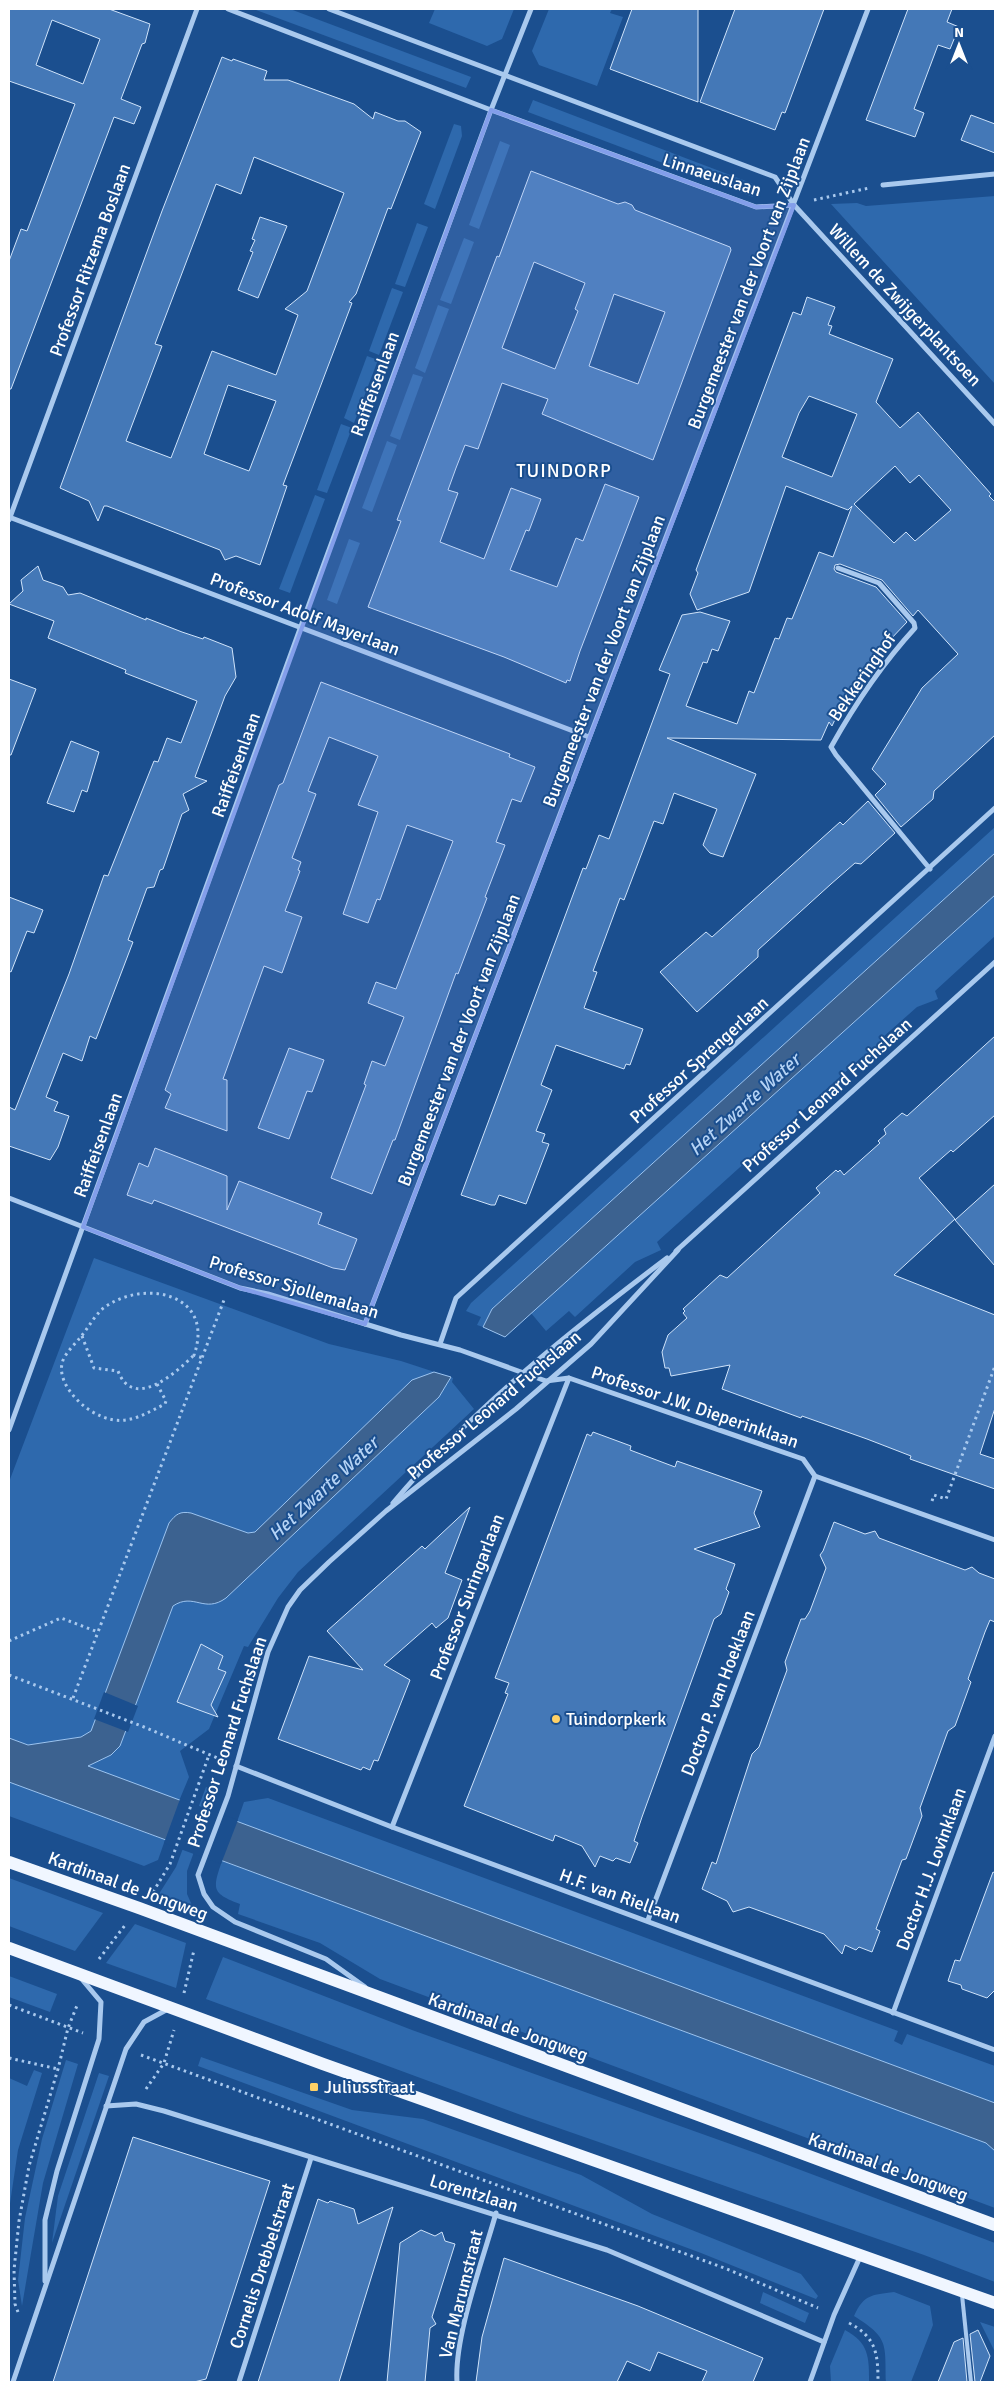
<svg xmlns="http://www.w3.org/2000/svg" width="1004" height="2391" font-family="Signika,sans-serif">
	<style>
		.green { fill: #2e69ad }
		.water { fill: #3c6290; stroke: #9cc4f0 }
		.pier { fill: #1b4f8f }
		.building { fill: #4478b7; stroke: #cfe3fa; fill-rule: evenodd }
		.lines { fill: none; stroke-linecap: round; stroke-linejoin: round }
		.path { stroke: #a9c9ee; stroke-width: 3; stroke-dasharray: 2.5 4; stroke-linecap: butt }
		.service { stroke: #a9c9ee; stroke-width: 4 }
		.minor { stroke: #a9c9ee; stroke-width: 5 }
		.primary { stroke: #f0f6ff; stroke-width: 12 }
		.marked { fill: #839eea; fill-opacity: 0.2; stroke: #839eea; stroke-width: 4; stroke-linejoin: round }
		.poi-dot { fill: #ffd166; stroke: #1b4f8f; stroke-width: 2 }
		.labels { text-anchor: middle; stroke-width: 4; stroke-linejoin: round; paint-order: stroke }
		.street-label { font-size: 18px; fill: #fff; stroke: #1b4f8f }
		.poi-label { font-size: 18px; fill: #fff; stroke: #1b4f8f; text-anchor: start }
		.neighbourhood-label { font-size: 19px; letter-spacing: 1px; fill: #fff; stroke: #1b4f8f }
		.water-label { font-size: 19px; font-style: italic; fill: #b5d3f5; stroke: #1b4f8f }
	</style>
	<rect width="100%" height="100%" fill="#1b4f8f"/>
	<g class="green">
		<path d="M253 9H290L471 77 466 88Z"/>
		<path d="M435 9H514L502 39 487 46 429 23Z"/>
		<path d="M549 9H612L610 13 623 17 597 86 539 65 532 51Z"/>
		<path d="M533 100 751 183 756 186 753 197 528 112Z"/>
		<path d="M454 124 461 126 462 136 435 209 424 204Z"/>
		<path d="M500 141 510 145 479 229 469 225Z"/>
		<path d="M995 196V384L831 204 857 203 866 206Z"/>
		<path d="M417 223 428 227 405 287 395 284Z"/>
		<path d="M464 238 474 242 451 304 440 300Z"/>
		<path d="M392 288 403 292 379 355 369 351Z"/>
		<path d="M438 305 449 309 425 373 415 368Z"/>
		<path d="M367 356 378 360 354 423 344 418Z"/>
		<path d="M413 374 423 377 400 440 390 436Z"/>
		<path d="M341 424 352 428 327 493 317 490Z"/>
		<path d="M387 441 397 445 372 512 362 508Z"/>
		<path d="M315 495 325 499 290 593 279 589Z"/>
		<path d="M349 539 360 543 337 604 327 600Z"/>
		<path d="M995 827V853L492 1309 483 1327 477 1325 481 1317 466 1311 471 1303Z"/>
		<path d="M995 895V936L935 991 938 999 917 1007 882 1038 871 1059 868 1060 863 1056 657 1242 661 1250 635 1262 575 1317 569 1311 546 1331 531 1313Z"/>
		<path d="M94 1258 329 1344 401 1361 453 1378 452 1382 474 1409 298 1572 278 1598 248 1647 244 1646 209 1729 180 1751 189 1777 179 1801 87 1766 111 1755 107 1692 93 1728 86 1736 28 1745 9 1738V1482Z"/>
		<path d="M9 1782 165 1840 158 1860 144 1866 9 1816Z"/>
		<path d="M206 1787 216 1792 187 1871V1894L194 1910 157 1897 176 1867Z"/>
		<path d="M268 1798 898 2031 894 2041 902 2045 907 2034 995 2066V2103L237 1822 244 1802Z"/>
		<path d="M222 1861 986 2143 995 2151V2208L380 1979 320 1943 238 1914 240 1904C212 1893 212 1890 222 1861Z"/>
		<path d="M9 1878 103 1913 75 1951 9 1926Z"/>
		<path d="M135 1924 186 1943 176 1988 106 1963Z"/>
		<path d="M223 1957 412 2030 761 2155 995 2243V2282L924 2255 521 2115 206 1999Z"/>
		<path d="M9 1976 57 1994 50 2012 9 1997Z"/>
		<path d="M201 2057 352 2110 423 2119 581 2175 652 2214 801 2274 818 2296 816 2299 701 2253 198 2066Z"/>
		<path d="M66 2060 78 2064 43 2183 22 2306 18 2280 25 2218 42 2139Z"/>
		<path d="M34 2070 42 2073 18 2150 9 2210V2078L27 2086Z"/>
		<path d="M99 2073 109 2076 52 2243 58 2196Z"/>
		<path d="M763 2292 809 2313 805 2323 760 2303Z"/>
		<path d="M894 2292 930 2306 933 2325 911 2382H886C885 2343 889 2338 854 2316 864 2294 872 2295 894 2292Z"/>
		<path d="M980 2322 995 2327V2352Z"/>
		<path d="M845 2330C869 2343 869 2357 869 2382H831L830 2366Z"/>
	</g>
	<g class="water">
		<path d="M995 853V895L505 1337 483 1327 492 1309Z"/>
		<path d="M434 1372 451 1377 439 1397 226 1598C204 1614 194 1592 173 1606L120 1746 111 1755 88 1766 995 2103V2151L986 2143 9 1782V1738L28 1745 81 1737 91 1731 169 1523C176 1514 180 1511 191 1513L248 1533 255 1532 412 1380Z"/>
	</g>
	<g class="pier">
		<path d="M104 1692 138 1706 128 1732 94 1719Z"/>
		<path d="M180 1799 238 1820 221 1864 164 1843Z"/>
	</g>
	<g class="building">
		<path d="M9 9H109L150 24 145 43 142 44 121 99 141 107 134 124 114 117 11 389H9V261L21 229 27 231 75 104 9 81ZM52 20 100 39 83 84 36 65Z"/>
		<path d="M632 9H698V102L610 69Z"/>
		<path d="M735 9H824L785 113 782 112 775 130 700 102Z"/>
		<path d="M908 9H952L947 22 959 27 950 49 938 45 914 109 924 113 915 137 866 120Z"/>
		<path d="M222 57 232 61 233 59 267 71 264 80H288L354 104 373 119 375 112 398 121H405L421 132 391 209 388 208 356 294 349 302 352 303 283 485 287 486 260 565 236 556 225 560 220 550 107 506H104L98 521 89 501 60 488 162 211ZM254 157 344 193 307 291 285 309 298 315 276 375 212 351 171 458 126 441 162 346 155 344 216 184 241 194ZM228 385 276 401 249 471 204 454Z"/>
		<path d="M971 115 995 124V153L961 140Z"/>
		<path d="M531 171 618 204 625 202 632 205 635 210 730 247 731 250 653 460 542 414 548 399 502 383 478 449 465 445 456 468 448 490 458 493 440 542 484 559 511 488 541 499 529 531 526 530 510 570 557 587 576 538 583 541 605 484 639 497 580 651 570 681 567 680 566 683 504 657 368 607 401 521 397 520 497 256 499 257ZM534 262 585 283 575 309 578 311 555 369 502 348ZM614 294 665 312 638 384 589 366Z"/>
		<path d="M260 217 287 226 258 298 238 290 253 252 250 251 255 240 252 239Z"/>
		<path d="M807 297 835 307 828 325 832 326 829 334 893 359 876 402 900 428 918 412 991 494 989 496 995 502V735L934 791 933 799 901 827 875 795 886 784 872 769 922 688 958 654 918 610 913 616 882 580 840 564 835 565 834 569 836 572 876 587 907 622 870 661 844 700 832 726 829 722 821 740 667 738 756 774 723 857 710 853 703 845 717 809 674 793 663 824 654 821 624 900 620 898 593 971 597 972 584 1008 643 1029 630 1065 626 1064 624 1069 556 1045 541 1085 552 1090 536 1131 545 1134 542 1142 549 1144 526 1204 499 1195 495 1205H491L461 1195 583 868 586 869 599 835 609 839 670 674 659 670 682 615 700 612 730 621 718 651 712 649 707 663 703 662 686 706 737 724 749 691 754 693 775 638 779 639 787 618 792 619 819 552 833 557 852 506 848 510 786 486 749 592 697 610 690 594 698 573 696 570 793 312 801 315ZM809 396 857 414 832 477 782 457 799 413ZM895 466 910 483 919 475 951 510 915 541 906 532 894 543 854 504Z"/>
		<path d="M38 566 43 580 63 587 68 595 80 593 146 620V618L182 632 203 639 204 637 232 648 236 677 225 696 195 777 207 781 183 794 189 810 182 814 163 869 160 870 154 887 147 888 128 940 133 942 96 1039 90 1036 82 1061 63 1053 46 1097 58 1102 54 1111 69 1116 58 1147 50 1160 9 1146V1107L15 1110 69 974 104 875 108 876 154 761 158 762 167 738 181 743 197 701 125 673 126 670 48 638 54 621 9 604 23 591 21 580Z"/>
		<path d="M9 679 36 689 11 755H9Z"/>
		<path d="M321 682 510 754 509 757 535 767 521 802 512 799 496 842 505 845 485 897 487 898 458 974 456 973 395 1140H393L372 1194 331 1178 366 1085 364 1084 372 1061 385 1066 404 1017 368 1003 376 982 396 989 453 841 407 825 380 900 377 899 368 923 343 914 378 812 358 805 378 756 329 737 308 791 316 794 292 858 301 862 298 870 300 871 285 911 302 917 282 973 264 966 223 1079 227 1080V1131L165 1108 171 1094 165 1090 279 785 283 783Z"/>
		<path d="M71 741 99 752 87 792 82 790 74 812 47 803Z"/>
		<path d="M868 801 895 833 861 864 855 863 831 884 758 950V957L697 1012 660 972 706 932 712 937 840 822 843 825Z"/>
		<path d="M9 897 43 910 34 933 27 931 11 972 9 971Z"/>
		<path d="M995 1036V1115L953 1152 951 1150 919 1178 955 1219 894 1275 995 1315V1408L980 1454 995 1459V1489L910 1459 911 1456 867 1439 802 1416 801 1418 722 1389 730 1365 671 1376 669 1368H665L662 1352 668 1335 687 1318 683 1313 685 1311 683 1309 720 1275 727 1278 820 1193 816 1188 836 1170 838 1172 840 1170 844 1175 880 1143 878 1141 886 1134 884 1129 902 1113 907 1116Z"/>
		<path d="M289 1048 324 1060 312 1092 307 1091 289 1139 258 1128Z"/>
		<path d="M155 1148 227 1176V1210L239 1181 322 1213 318 1224 357 1239 345 1270 333 1268 154 1200 152 1204 127 1195 139 1163 148 1167Z"/>
		<path d="M995 1184V1266L955 1220Z"/>
		<path d="M593 1432 631 1446 630 1450 675 1467 677 1461 762 1491 754 1513 760 1527 694 1549 735 1564 726 1589 729 1592 721 1614 714 1619 642 1817 634 1841 638 1843 630 1863 616 1858 613 1861 600 1856 595 1867 582 1846 555 1835 553 1841 464 1806 508 1694 505 1693 509 1683 495 1678 587 1434 591 1436Z"/>
		<path d="M470 1507 445 1573 462 1580 448 1618 436 1628 432 1623 384 1665 410 1680 378 1761 374 1760 370 1770 363 1767 361 1770 278 1739 309 1656 363 1670 327 1631 422 1546 425 1549Z"/>
		<path d="M834 1522 865 1534 875 1531 879 1538 965 1570 972 1567 979 1573 995 1579V1622L990 1620 985 1632 968 1679 971 1682 955 1726 948 1731 920 1808 922 1816 906 1859 902 1860 876 1929 880 1931 872 1952 859 1947 856 1950 845 1945 842 1954 824 1934 749 1907 733 1912 727 1901 702 1889 712 1862 716 1864 752 1754 759 1747 780 1689 787 1670 785 1662 801 1619H805L810 1611 826 1568 820 1555 823 1551Z"/>
		<path d="M201 1644 223 1656 218 1669 226 1672 211 1705 218 1717 177 1702Z"/>
		<path d="M993 1872 995 1873V1990L987 1998 962 1989 961 1985 948 1981 955 1960 960 1961Z"/>
		<path d="M133 2137 270 2181 206 2379 194 2382H53Z"/>
		<path d="M318 2199 328 2203 330 2201 354 2209 358 2224 393 2207 339 2382H258Z"/>
		<path d="M421 2230 435 2236 442 2232 445 2241 455 2244 432 2317 436 2324 430 2328 425 2382H387L400 2243Z"/>
		<path d="M504 2258 638 2306 763 2358 753 2382H702L707 2371 658 2352 650 2371 627 2361 617 2382H476L482 2337Z"/>
		<path d="M978 2330 990 2356 980 2382H975L970 2334Z"/>
		<path d="M963 2338 967 2382H938L954 2342Z"/>
	</g>
	<g class="lines">
		<g class="path">
			<path d="M814 200 869 188"/>
			<path d="M82 1336 94 1368 118 1371C133 1411 176 1373 194 1355"/>
			<path d="M157 1384 166 1401 165 1404C137 1418 121 1429 91 1411 76 1402 54 1378 64 1358 69 1349 77 1342 83 1334 91 1324 97 1311 108 1305 149 1279 215 1296 194 1355L203 1358"/>
			<path d="M932 1501 934 1495 946 1499 995 1366"/>
			<path d="M9 1641 61 1618 98 1632 224 1300"/>
			<path d="M9 1675 144 1727 222 1760"/>
			<path d="M73 1698 98 1632"/>
			<path d="M153 1892 170 1864 209 1755"/>
			<path d="M99 1959 126 1924"/>
			<path d="M184 1993 194 1950"/>
			<path d="M9 2005 83 2033"/>
			<path d="M141 2055 727 2269 818 2308"/>
			<path d="M9 2058 58 2069"/>
			<path d="M146 2089 164 2063 174 2030"/>
			<path d="M18 2312 15 2304 14 2270 19 2221 29 2166 58 2069 68 2028 78 2003"/>
			<path d="M849 2323C876 2337 878 2353 878 2382"/>
		</g>
		<path class="service" d="M962 2295 971 2382"/>
		<g class="minor">
			<path d="M228 9 491 110 756 207 794 205"/>
			<path d="M329 9 775 177 794 205 995 424"/>
			<path d="M883 185 995 174"/>
			<path d="M9 517 589 737"/>
			<path d="M9 520 197 9"/>
			<path d="M838 568 879 583 914 623 915 628C882 664 855 704 831 747L836 755 930 869"/>
			<path d="M9 1198 240 1288 268 1294 401 1335 460 1350 546 1381 569 1378 803 1459 815 1476 995 1540"/>
			<path d="M676 1251 995 962"/>
			<path d="M365 1324 868 9"/>
			<path d="M440 1344 456 1298 995 808"/>
			<path d="M9 1430 301 626 491 110 531 9"/>
			<path d="M393 1503C473 1408 569 1332 667 1258"/>
			<path d="M236 1766 392 1827 995 2050"/>
			<path d="M392 1827 569 1378"/>
			<path d="M648 1920 815 1476"/>
			<path d="M365 1987 326 1959 235 1922 213 1907 204 1894 198 1875 228 1796 268 1652 288 1607 300 1590 329 1562 386 1511 516 1409 591 1344 678 1250"/>
			<path d="M893 2013 995 1736"/>
			<path d="M106 2106 136 2104 164 2111 607 2250 824 2342"/>
			<path d="M45 2281V2220L57 2171 99 2039 101 2002 80 1977"/>
			<path d="M13 2382 126 2049 144 2022 168 2009"/>
			<path d="M239 2382 311 2158"/>
			<path d="M457 2382C454 2336 483 2260 496 2213"/>
			<path d="M810 2382 834 2315 860 2257"/>
		</g>
		<g class="primary">
			<path d="M9 1862 139 1908 995 2225"/>
			<path d="M9 1948 323 2064 995 2303"/>
		</g>
	</g>
	<path class="marked" d="M491 110 756 207 794 205 365 1324 240 1288 83 1227Z"/>
	<g class="poi-dot">
		<circle cx="556" cy="1719" r="5"/>
		<rect x="309" y="2082" width="10" height="10" rx="2.5"/>
	</g>
	<g class="labels">
		<g class="street-label">
			<text transform="translate(712 175) rotate(18)" y="6">Linnaeuslaan</text>
			<text transform="translate(90 260) rotate(-70)" y="6">Professor Ritzema Boslaan</text>
			<text transform="translate(749 283) rotate(-69)" y="6">Burgemeester van der Voort van Zijplaan</text>
			<text transform="translate(905 305) rotate(47)" y="6">Willem de Zwijgerplantsoen</text>
			<text transform="translate(375 384) rotate(-70)" y="6">Raiffeisenlaan</text>
			<text transform="translate(305 614) rotate(21)" y="6">Professor Adolf Mayerlaan</text>
			<text transform="translate(604 661) rotate(-69)" y="6">Burgemeester van der Voort van Zijplaan</text>
			<text transform="translate(862 677) rotate(-55)" y="6">Bekkeringhof</text>
			<text transform="translate(236 765) rotate(-70)" y="6">Raiffeisenlaan</text>
			<text transform="translate(459 1040) rotate(-69)" y="6">Burgemeester van der Voort van Zijplaan</text>
			<text transform="translate(699 1060) rotate(-42)" y="6">Professor Sprengerlaan</text>
			<text transform="translate(827 1095) rotate(-42)" y="6">Professor Leonard Fuchslaan</text>
			<text transform="translate(98 1145) rotate(-70)" y="6">Raiffeisenlaan</text>
			<text transform="translate(294 1287) rotate(17)" y="6">Professor Sjollemalaan</text>
			<text transform="translate(494 1405) rotate(-40)" y="6">Professor Leonard Fuchslaan</text>
			<text transform="translate(695 1407) rotate(19)" y="6">Professor J.W. Dieperinklaan</text>
			<text transform="translate(467 1597) rotate(-69)" y="6">Professor Suringarlaan</text>
			<text transform="translate(718 1693) rotate(-69)" y="6">Doctor P. van Hoeklaan</text>
			<text transform="translate(227 1742) rotate(-72)" y="6">Professor Leonard Fuchslaan</text>
			<text transform="translate(931 1869) rotate(-70)" y="6">Doctor H.J. Lovinklaan</text>
			<text transform="translate(128 1886) rotate(20)" y="6">Kardinaal de Jongweg</text>
			<text transform="translate(620 1896) rotate(20)" y="6">H.F. van Riellaan</text>
			<text transform="translate(508 2027) rotate(20)" y="6">Kardinaal de Jongweg</text>
			<text transform="translate(888 2167) rotate(20)" y="6">Kardinaal de Jongweg</text>
			<text transform="translate(474 2193) rotate(17)" y="6">Lorentzlaan</text>
			<text transform="translate(262 2266) rotate(-72)" y="6">Cornelis Drebbelstraat</text>
			<text transform="translate(461 2294) rotate(-76)" y="6">Van Marumstraat</text>
		</g>
		<g class="poi-label">
			<text x="566" y="1725">Tuindorpkerk</text>
			<text x="324" y="2093">Juliusstraat</text>
		</g>
		<g class="neighbourhood-label">
			<text x="564" y="477">TUINDORP</text>
		</g>
		<g class="water-label">
			<text transform="translate(744 1104) rotate(-42)" y="7">Het Zwarte Water</text>
			<text transform="translate(323 1488) rotate(-43)" y="7">Het Zwarte Water</text>
		</g>
	</g>
	<rect width="1004" height="2391" fill="none" stroke="#ffffff" stroke-width="20"/>
	<g transform="translate(959 45)" stroke="#1b4f8f" stroke-width="4" paint-order="stroke">
	<path d="M0-4L9 19L0 12L-9 19Z" fill="#ffffff"/>
	<text y="-8" font-size="14" font-weight="bold" text-anchor="middle" fill="#ffffff">N</text>
	</g>
</svg>
